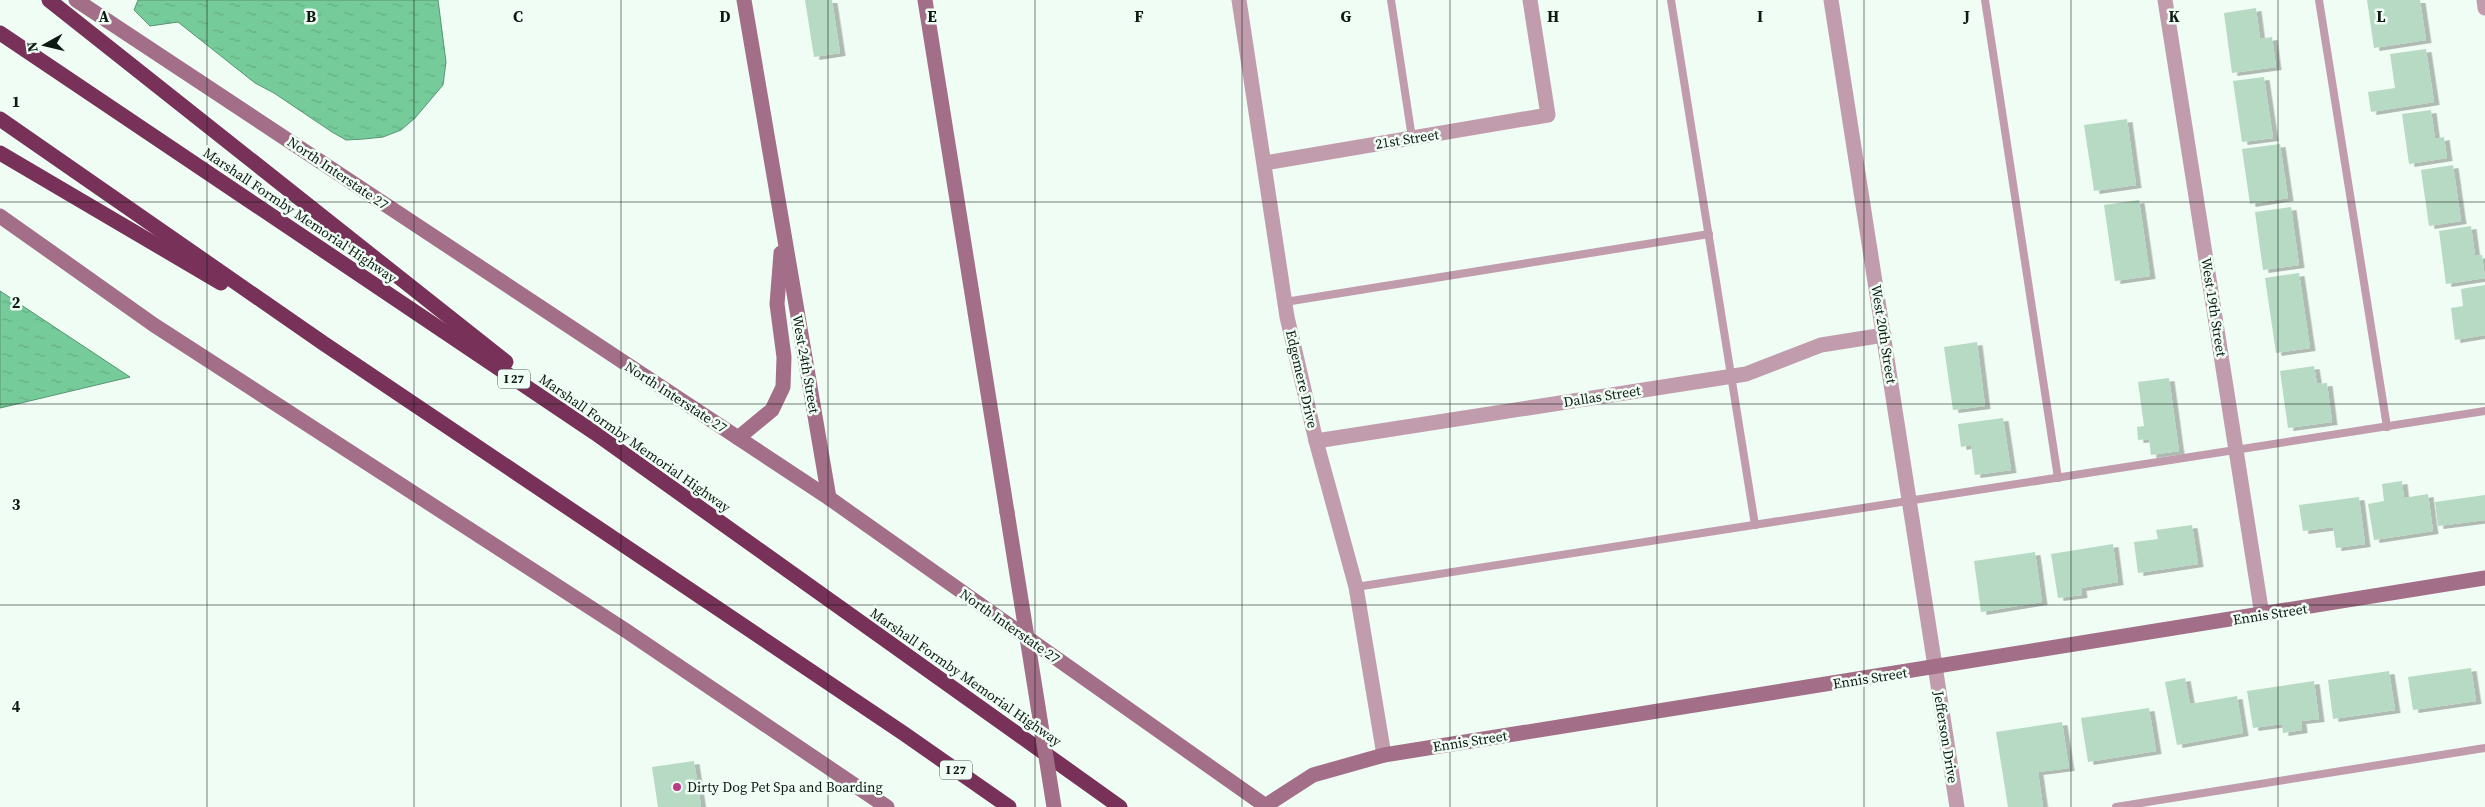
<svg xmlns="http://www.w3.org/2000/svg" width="2485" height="807" font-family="'Source Serif 4',serif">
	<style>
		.water { fill: url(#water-ripples); stroke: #569671 }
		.building { fill: #b6dac3; filter: url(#shadow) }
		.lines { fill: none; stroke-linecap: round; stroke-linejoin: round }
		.lane { stroke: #c19cad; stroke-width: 8 }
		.street { stroke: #c19cad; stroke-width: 15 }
		.secondary { stroke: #a36f88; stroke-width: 15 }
		.highway { stroke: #783158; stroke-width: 15 }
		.secondary-bridge { stroke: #a36f88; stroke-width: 15 }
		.grid { fill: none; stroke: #0d1a12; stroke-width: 1; stroke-opacity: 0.55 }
		.poi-dot { fill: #bc3b85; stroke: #effdf4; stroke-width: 2 }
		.labels { text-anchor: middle; stroke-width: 5; stroke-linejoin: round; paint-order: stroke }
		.shield { fill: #effdf4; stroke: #515e56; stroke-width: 1 }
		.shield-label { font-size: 12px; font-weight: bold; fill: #0d1a12 }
		.street-label { font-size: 14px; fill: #0d1a12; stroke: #effdf4 }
		.poi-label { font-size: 14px; fill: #0d1a12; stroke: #effdf4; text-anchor: start }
		.grid-label { font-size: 16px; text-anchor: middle; font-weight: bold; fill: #0d1a12; stroke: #effdf4; stroke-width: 5; stroke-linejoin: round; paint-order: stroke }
	</style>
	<defs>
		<pattern id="water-ripples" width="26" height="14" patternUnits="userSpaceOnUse" patternTransform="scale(1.25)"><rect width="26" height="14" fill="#76cb9a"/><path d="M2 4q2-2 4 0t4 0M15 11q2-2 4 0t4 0" fill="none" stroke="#65ae84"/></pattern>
		<filter id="shadow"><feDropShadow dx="5.5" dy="3" stdDeviation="0" flood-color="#0004"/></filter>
	</defs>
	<rect width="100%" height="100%" fill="#effdf4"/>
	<g class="water">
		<path d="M138 0H438L446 62 443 85 415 118 401 130 383 137 364 139 346 140 332 132 274 93 255 83 178 22 150 26 134 10Z"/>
		<path d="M0 291 130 377 0 408Z"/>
	</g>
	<g class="building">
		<path d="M805 0H832L840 53 814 57Z"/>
		<path d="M2367 0H2420L2426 40 2374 48Z"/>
		<path d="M2256 8 2260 39 2272 37 2276 67 2232 73 2224 13Z"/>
		<path d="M2426 49 2434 102 2371 112 2368 92 2395 88 2390 54Z"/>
		<path d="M2264 77 2273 138 2242 142 2233 81Z"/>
		<path d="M2431 110 2435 139 2444 137 2447 158 2409 164 2402 114Z"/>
		<path d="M2127 119 2136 185 2094 191 2084 125Z"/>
		<path d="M2280 144 2288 198 2250 204 2242 149Z"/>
		<path d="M2453 165 2461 221 2429 226 2421 170Z"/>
		<path d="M2139 200 2150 276 2115 281 2104 205Z"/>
		<path d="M2291 207 2299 265 2263 270 2255 212Z"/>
		<path d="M2471 226 2475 256 2482 255 2485 278 2446 284 2439 231Z"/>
		<path d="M2299 273 2310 348 2276 353 2265 278Z"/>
		<path d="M2485 285V335L2455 340 2451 308 2463 306 2461 289Z"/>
		<path d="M1977 342 1985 406 1953 410 1944 347Z"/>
		<path d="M2314 366 2317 384 2327 383 2332 422 2288 428 2280 371Z"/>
		<path d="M2169 378 2179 451 2151 455 2149 439 2138 440 2137 427 2144 426 2138 382Z"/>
		<path d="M2003 418 2011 470 1975 475 1971 445 1961 447 1958 424Z"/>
		<path d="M2402 481 2404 498 2428 494 2433 531 2374 540 2368 504 2384 501 2382 484Z"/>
		<path d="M2485 495V520L2438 526 2435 502Z"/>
		<path d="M2359 497 2365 544 2336 548 2333 527 2303 531 2299 505Z"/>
		<path d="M2192 525 2198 564 2138 573 2134 542 2158 539 2156 530Z"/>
		<path d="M2113 544 2118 582 2081 588 2082 595 2058 598 2051 554Z"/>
		<path d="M2035 552 2042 602 1981 612 1974 561Z"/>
		<path d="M2471 668 2476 701 2413 710 2408 677Z"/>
		<path d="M2389 671 2395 710 2333 719 2328 680Z"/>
		<path d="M2185 678 2190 704 2237 696 2243 733 2177 745 2165 682Z"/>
		<path d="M2314 681 2319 719 2301 721 2302 730 2283 733 2282 724 2253 728 2247 691Z"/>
		<path d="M2149 708 2156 751 2088 762 2081 718Z"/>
		<path d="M2062 722 2069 768 2038 772 2043 807H2008L1996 732Z"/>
		<path d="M694 761 701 807H658L652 767Z"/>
	</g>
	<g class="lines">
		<g class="lane">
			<path d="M1391 0 1412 138"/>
			<path d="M1671 0 1755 525"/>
			<path d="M1985 0 2058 478"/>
			<path d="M2319 0 2387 427"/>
			<path d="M1285 302 1709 234"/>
			<path d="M1356 587 2485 411"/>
			<path d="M2116 807 2485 748"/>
		</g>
		<g class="street">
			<path d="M1239 0 1287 317 1316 441 1356 587 1384 755"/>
			<path d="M1831 0 1957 807"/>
			<path d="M2165 0 2262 615"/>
			<path d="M2484 0 2485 8"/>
			<path d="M1265 163 1548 115 1530 0"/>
			<path d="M1316 441 1746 374 1821 345 1884 335"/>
		</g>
		<g class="secondary">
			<path d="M76 0 829 498 1267 807"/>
			<path d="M744 0 829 498"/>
			<path d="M925 0 1007 512"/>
			<path d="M0 216 154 325 625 630 887 807"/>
			<path d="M738 438 772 410 783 387 784 357 777 304 781 253"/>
			<path d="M1265 806 1313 775 1384 755 2485 578"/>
		</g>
		<g class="highway">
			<path d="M49 0 506 362"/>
			<path d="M0 33 595 433 1120 807"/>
			<path d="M0 119 323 343 903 733 1009 807"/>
			<path d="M0 153 221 283"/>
		</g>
		<path class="secondary-bridge" d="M1007 512 1054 807"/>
	</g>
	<path class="grid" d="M207 0V807M414 0V807M621 0V807M828 0V807M1035 0V807M1242 0V807M1450 0V807M1657 0V807M1864 0V807M2071 0V807M2278 0V807M0 202H2485M0 404H2485M0 605H2485"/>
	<circle class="poi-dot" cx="677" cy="787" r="5"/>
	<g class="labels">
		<g class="shield">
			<rect x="498" y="369.5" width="32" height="19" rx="4"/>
			<rect x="940" y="760.5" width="32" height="19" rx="4"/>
		</g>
		<g class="shield-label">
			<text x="514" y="383">I 27</text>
			<text x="956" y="774">I 27</text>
		</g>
		<g class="street-label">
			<text transform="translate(1407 139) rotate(-9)" y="5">21st Street</text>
			<text transform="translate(338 173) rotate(34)" y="5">North Interstate 27</text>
			<text transform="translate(300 215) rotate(34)" y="5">Marshall Formby Memorial Highway</text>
			<text transform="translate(2214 307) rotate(81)" y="5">West 19th Street</text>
			<text transform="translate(1884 334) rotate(81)" y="5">West 20th Street</text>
			<text transform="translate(806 364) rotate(80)" y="5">West 24th Street</text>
			<text transform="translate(1302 379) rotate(77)" y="5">Edgemere Drive</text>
			<text transform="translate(1602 396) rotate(-9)" y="5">Dallas Street</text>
			<text transform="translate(676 397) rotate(33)" y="5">North Interstate 27</text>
			<text transform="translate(635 443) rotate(35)" y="5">Marshall Formby Memorial Highway</text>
			<text transform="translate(2270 614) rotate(-9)" y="5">Ennis Street</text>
			<text transform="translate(1010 626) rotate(35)" y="5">North Interstate 27</text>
			<text transform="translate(966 677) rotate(35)" y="5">Marshall Formby Memorial Highway</text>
			<text transform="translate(1870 678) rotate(-9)" y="5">Ennis Street</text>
			<text transform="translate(1946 737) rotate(81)" y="5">Jefferson Drive</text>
			<text transform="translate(1470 741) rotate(-9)" y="5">Ennis Street</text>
		</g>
		<g class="poi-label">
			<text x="687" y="792">Dirty Dog Pet Spa and Boarding</text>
		</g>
	</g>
	<g class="grid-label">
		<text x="104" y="22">A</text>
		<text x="311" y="22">B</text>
		<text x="518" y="22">C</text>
		<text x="725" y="22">D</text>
		<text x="932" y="22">E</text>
		<text x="1139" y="22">F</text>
		<text x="1346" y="22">G</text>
		<text x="1553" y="22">H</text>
		<text x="1760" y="22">I</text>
		<text x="1967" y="22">J</text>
		<text x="2174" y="22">K</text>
		<text x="2381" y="22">L</text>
		<text x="16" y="107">1</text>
		<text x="16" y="308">2</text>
		<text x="16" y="510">3</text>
		<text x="16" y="712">4</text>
	</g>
	<g transform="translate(45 45) rotate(262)" stroke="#effdf4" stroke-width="4" paint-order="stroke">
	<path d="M0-4L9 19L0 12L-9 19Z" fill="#0d1a12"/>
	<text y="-8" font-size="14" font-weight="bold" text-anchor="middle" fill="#0d1a12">N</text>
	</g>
</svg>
